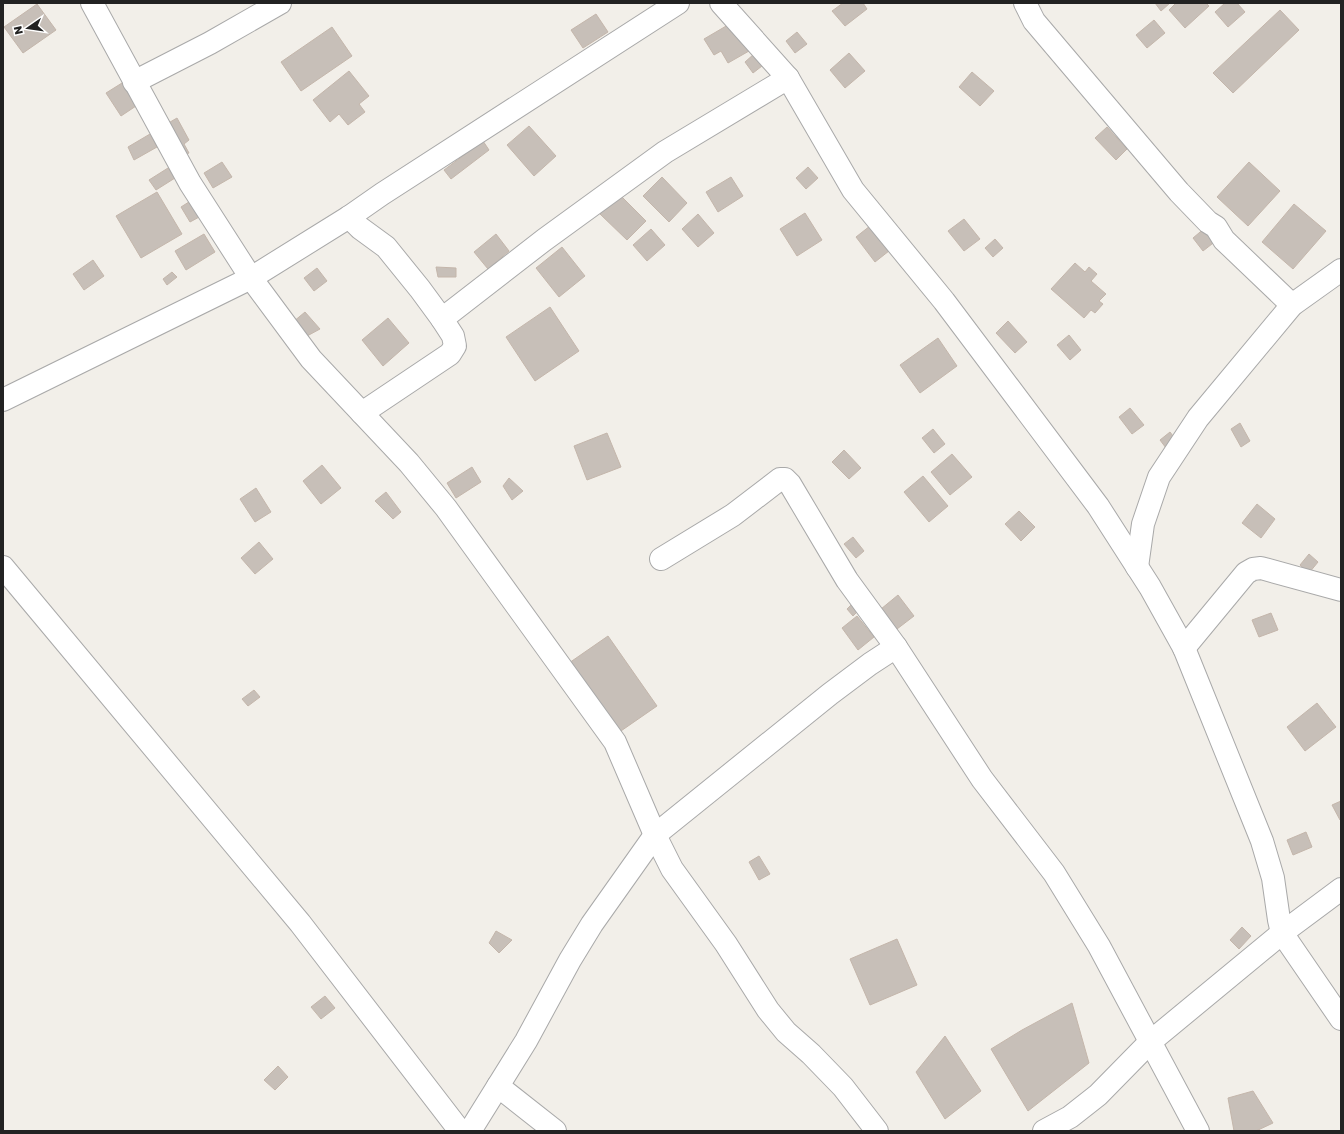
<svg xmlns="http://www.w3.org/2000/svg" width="1344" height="1134" font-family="'Golos Text',sans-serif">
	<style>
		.building { fill: #c7bfb8; stroke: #c4b6ab }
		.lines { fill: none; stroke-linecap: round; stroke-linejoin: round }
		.minor-casing { stroke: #a9a9a9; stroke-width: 24 }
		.minor { stroke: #fff; stroke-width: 22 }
	</style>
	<rect width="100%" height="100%" fill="#f2efe9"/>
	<g class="building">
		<path d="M843 3H863L867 9 845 26 832 11Z"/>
		<path d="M1155 3H1170L1161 11Z"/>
		<path d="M1176 3H1206L1209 6 1185 28 1169 10Z"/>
		<path d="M1225 3H1237L1245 12 1228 27 1215 12Z"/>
		<path d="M37 4 56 30 23 53 4 27Z"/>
		<path d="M1280 10 1299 30 1233 93 1213 73Z"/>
		<path d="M596 14 608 32 583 48 571 30Z"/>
		<path d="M1154 20 1165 33 1147 48 1136 35Z"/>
		<path d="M733 22 749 51 728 63 721 51 714 55 704 39Z"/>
		<path d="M332 27 352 56 301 91 281 62Z"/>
		<path d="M797 32 807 44 795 53 786 41Z"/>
		<path d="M849 53 865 71 845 88 830 70Z"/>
		<path d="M754 54 762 66 753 73 745 62Z"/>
		<path d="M349 71 369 96 359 104 365 112 348 125 339 114 330 122 313 100Z"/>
		<path d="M972 72 994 91 980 106 959 87Z"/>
		<path d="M122 83 136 106 121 116 106 93Z"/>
		<path d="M177 118 189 140 184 144 189 153 182 156 165 125Z"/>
		<path d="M529 126 556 156 534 176 507 145Z"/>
		<path d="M1107 127 1127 149 1116 160 1095 138Z"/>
		<path d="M150 134 157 147 134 160 128 147Z"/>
		<path d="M483 141 489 150 451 179 444 170Z"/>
		<path d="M222 162 232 177 213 188 204 173Z"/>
		<path d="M1249 162 1280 191 1248 226 1217 197Z"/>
		<path d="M808 167 818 178 806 189 796 178Z"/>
		<path d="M168 168 175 178 156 190 149 180Z"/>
		<path d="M662 177 687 203 669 222 643 196Z"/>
		<path d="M731 177 743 196 718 212 706 192Z"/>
		<path d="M157 192 182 234 141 258 116 216Z"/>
		<path d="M619 194 646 221 627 240 600 214Z"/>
		<path d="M192 200 201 216 190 222 181 207Z"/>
		<path d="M1294 204 1326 231 1293 269 1262 242Z"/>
		<path d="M805 213 822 240 797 256 780 229Z"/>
		<path d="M698 214 714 233 698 247 682 229Z"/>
		<path d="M964 219 980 239 964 251 948 231Z"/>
		<path d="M875 222 894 247 875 262 856 237Z"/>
		<path d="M1206 227 1217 240 1203 251 1193 238Z"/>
		<path d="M651 229 665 245 647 261 633 245Z"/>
		<path d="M204 234 215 252 186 270 175 251Z"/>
		<path d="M496 234 509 251 488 269 474 252Z"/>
		<path d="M995 239 1003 248 993 257 985 248Z"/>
		<path d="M562 247 585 276 559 297 536 268Z"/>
		<path d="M93 260 104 276 84 290 73 274Z"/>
		<path d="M1075 263 1085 272 1089 267 1097 274 1091 281 1106 294 1099 301 1103 304 1095 313 1091 310 1084 318 1051 289Z"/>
		<path d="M436 267 456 268V277H438Z"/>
		<path d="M317 268 327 281 314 291 304 278Z"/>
		<path d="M172 272 177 277 167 285 163 279Z"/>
		<path d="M550 307 579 351 535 381 506 337Z"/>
		<path d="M305 312 320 329 307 336 293 322Z"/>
		<path d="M388 318 409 343 383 366 362 340Z"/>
		<path d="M1008 321 1027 342 1015 353 996 333Z"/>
		<path d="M1069 335 1081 350 1070 360 1057 345Z"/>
		<path d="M938 338 957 366 920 393 900 365Z"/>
		<path d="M1130 408 1144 425 1132 434 1119 417Z"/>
		<path d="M1240 423 1250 441 1241 447 1231 429Z"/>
		<path d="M933 429 945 444 934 453 922 438Z"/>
		<path d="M1170 432 1176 440 1166 448 1160 440Z"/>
		<path d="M607 433 621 467 587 480 574 446Z"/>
		<path d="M844 450 861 468 849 479 832 462Z"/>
		<path d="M952 454 972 477 950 495 931 472Z"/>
		<path d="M322 465 341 488 321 504 303 481Z"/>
		<path d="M472 467 481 482 456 498 447 483Z"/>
		<path d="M923 476 948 506 929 522 904 492Z"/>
		<path d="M509 478 523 491 512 500 503 486Z"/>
		<path d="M256 488 271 512 255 522 240 499Z"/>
		<path d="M386 492 401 512 393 519 375 501Z"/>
		<path d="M1257 504 1275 519 1261 538 1242 523Z"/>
		<path d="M1019 511 1035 527 1021 541 1005 524Z"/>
		<path d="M853 537 864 551 856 558 844 544Z"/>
		<path d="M259 542 273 559 255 574 241 558Z"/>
		<path d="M1309 554 1318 562 1309 573 1300 565Z"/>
		<path d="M898 595 914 616 897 629 881 609Z"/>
		<path d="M856 600 863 606 853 616 847 609Z"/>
		<path d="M1271 613 1278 630 1259 637 1252 620Z"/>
		<path d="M857 616 874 637 858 650 842 628Z"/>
		<path d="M608 636 657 706 618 733 569 663Z"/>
		<path d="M254 690 260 697 248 706 242 699Z"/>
		<path d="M1317 703 1336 727 1305 751 1287 727Z"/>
		<path d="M1341 801V819L1340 820 1332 805Z"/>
		<path d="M1306 832 1312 847 1293 855 1287 840Z"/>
		<path d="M759 856 770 874 759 880 749 862Z"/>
		<path d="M1242 927 1251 936 1239 949 1230 940Z"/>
		<path d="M496 931 512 940 499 953 489 943Z"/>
		<path d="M897 939 917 985 870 1005 850 959Z"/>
		<path d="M325 996 335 1008 321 1019 311 1007Z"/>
		<path d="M1072 1003 1089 1063 1028 1111 991 1049 1022 1030Z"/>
		<path d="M945 1036 981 1091 945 1119 916 1072Z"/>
		<path d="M278 1066 288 1077 275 1090 264 1080Z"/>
		<path d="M1253 1091 1273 1123 1256 1131H1234L1228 1098Z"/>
	</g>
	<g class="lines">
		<g class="minor-casing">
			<g id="minor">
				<path d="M92 3 190 183 251 278 311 359 409 463 446 508 615 742 655 835 672 869 726 944 768 1010 786 1032 811 1054 843 1087 877 1131"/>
				<path d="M721 3 788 78 853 190 944 301 1098 506 1150 587 1184 648 1262 841 1273 878 1279 920 1282 933 1341 1019"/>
				<path d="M1025 3 1034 21 1179 192 1208 222 1216 227 1224 240 1292 305"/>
				<path d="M134 82 210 43 280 3"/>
				<path d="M349 217 360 228 386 247 420 289 442 319 544 240 665 152 788 78"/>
				<path d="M3 400 251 278 349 217 382 194 678 3"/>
				<path d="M362 413 450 354 455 346 453 336 442 319"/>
				<path d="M661 559 733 515 780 479H785L790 484 847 580 896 647 982 779 1054 873 1099 946 1198 1131"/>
				<path d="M3 567 300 923 460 1131"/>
				<path d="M1137 567 1143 524 1159 477 1198 418 1292 305 1341 270"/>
				<path d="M1184 648 1246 573 1253 569 1261 568 1341 590"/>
				<path d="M498 1086 555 1131"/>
				<path d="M470 1131 526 1041 570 960 592 924 655 835 830 694 870 664 896 647"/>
				<path d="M1044 1131 1070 1117 1098 1095 1150 1042 1282 933 1341 889"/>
			</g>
		</g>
		<use href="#minor" class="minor"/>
	</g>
	<rect width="1344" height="1134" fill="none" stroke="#222222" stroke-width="8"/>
	<g transform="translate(28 28) rotate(257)" stroke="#ffffff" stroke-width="3" paint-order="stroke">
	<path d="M0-3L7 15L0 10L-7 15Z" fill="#222222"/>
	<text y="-6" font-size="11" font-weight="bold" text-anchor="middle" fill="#222222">N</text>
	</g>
</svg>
